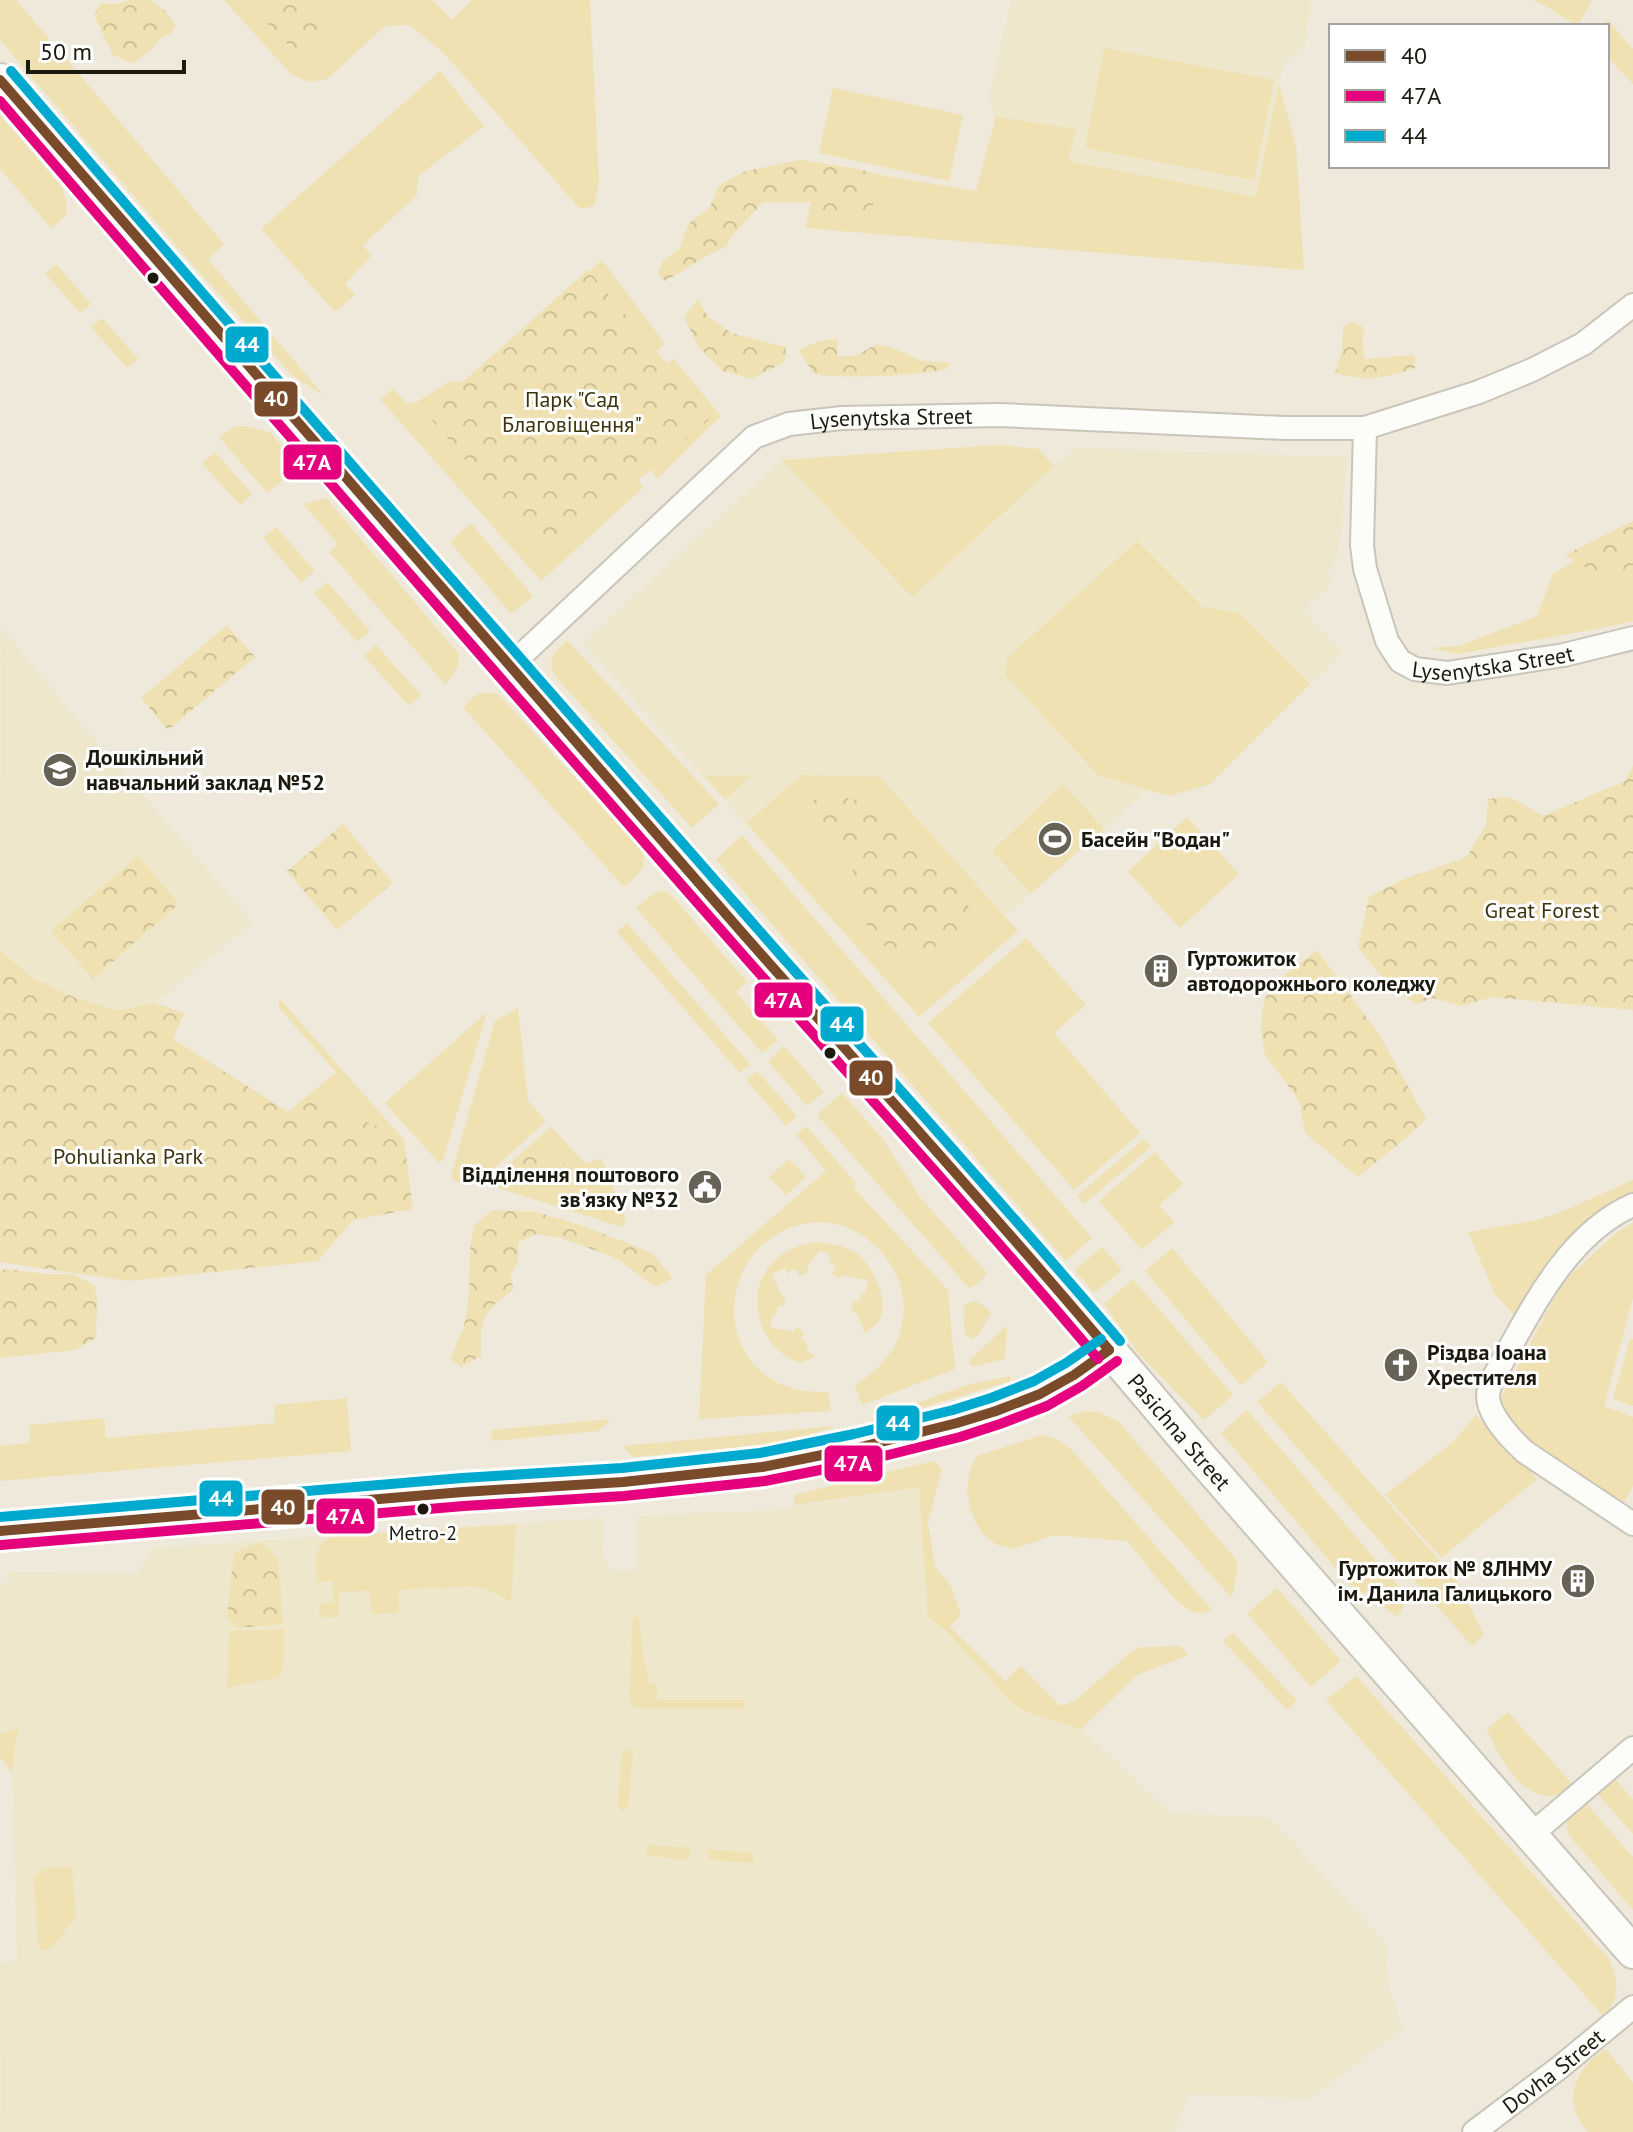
<svg xmlns="http://www.w3.org/2000/svg" width="1633" height="2132" font-family="'PT Sans',sans-serif">
	<style>
		.built { fill: #efe7cc }
		.green { fill: #efe1b2 }
		.forest { fill: url(#forest-crowns) }
		.lines { fill: none; stroke-linecap: round; stroke-linejoin: round }
		.street-casing { stroke: #c9c5ba; stroke-width: 26 }
		.secondary-casing { stroke: #c9c5ba; stroke-width: 36 }
		.street { stroke: #fcfcf9; stroke-width: 22 }
		.secondary { stroke: #fcfcf9; stroke-width: 32 }
		.bus-1-casing { stroke: #fff; stroke-width: 16 }
		.bus-2-casing { stroke: #fff; stroke-width: 16 }
		.bus-3-casing { stroke: #fff; stroke-width: 16 }
		.bus-1 { stroke: #7a4b2a; stroke-width: 10 }
		.bus-2 { stroke: #e5007d; stroke-width: 10 }
		.bus-3 { stroke: #00a9ce; stroke-width: 10 }
		.bus-dot { fill: #1c190f; stroke: #fff; stroke-width: 3 }
		.labels { text-anchor: middle; stroke-width: 6; stroke-linejoin: round; paint-order: stroke }
		.bus-label { font-size: 20px; fill: #1c190f; stroke: #fff }
		.park-label { font-size: 22px; fill: #3d340e; stroke: #fff }
		.street-label { font-size: 22px; fill: #1c190f; stroke: #fff }
		.poi-label { font-size: 22px; font-weight: bold; fill: #1c190f; stroke: #fff; text-anchor: start }
		.line-badge { stroke: #fff; stroke-width: 3 }
		.badge-label { font-size: 22px; text-anchor: middle; font-weight: bold; fill: #fff }
	</style>
	<defs>
		<pattern id="forest-crowns" width="20" height="18" patternUnits="userSpaceOnUse" patternTransform="scale(2)"><rect width="20" height="18" fill="#efe1b2"/><path d="M2 6a3 3 0 1 1 6 0M12 15a3 3 0 1 1 6 0" fill="none" stroke="#ccc098"/></pattern>
	</defs>
	<rect width="100%" height="100%" fill="#eee9da"/>
	<g class="built">
		<path d="M1012 0H1311L1305 46 1283 64 1257 197 1068 161 1075 129 994 116 989 96Z"/>
		<path d="M998 445 1039 449 1054 466 1075 448 1347 457 1339 553 1327 576 1333 582 1303 610 1343 653 1310 684 1210 784 1169 796 1148 790 907 1003 583 643 782 460Z"/>
		<path d="M1 627 77 720 253 922 155 1003 119 1011 76 998 32 978 0 950Z"/>
		<path d="M919 1487 928 1617 948 1634 1014 1705 1029 1713 1081 1729 1171 1813 1270 1818 1386 1943 1389 1989 1403 2029 1310 2099 1188 2094 1174 2132H1L0 1963 17 1961 12 1773 0 1757V1582L9 1583V1572L138 1573 154 1548 602 1518 604 1561 614 1571 637 1570V1516L775 1510Z"/>
	</g>
	<g class="green">
		<path d="M0 0H16L224 244 208 259 324 396 292 375 193 265 0 40Z"/>
		<path d="M224 0H433L452 20 472 0H590L599 183 594 206 580 209 442 51 409 25 385 26 327 79 309 82 291 74Z"/>
		<path d="M1532 0H1593L1577 26 1542 4Z"/>
		<path d="M1607 19 1633 49V84L1607 57V26H1602Z"/>
		<path d="M1104 48 1274 80 1254 180 1085 148Z"/>
		<path d="M440 71 484 126 418 176 417 195 363 245 371 256 345 284 355 295 335 312 261 229Z"/>
		<path d="M1279 84 1296 146 1304 270 805 228 811 202 886 176 976 191 995 120 994 116 1076 129 1068 161 1256 197Z"/>
		<path d="M833 88 963 115 949 181 819 153Z"/>
		<path d="M0 115 62 187 66 200V215L52 229 0 169Z"/>
		<path d="M602 260 665 344 642 366 567 292Z"/>
		<path d="M56 264 91 304 80 313 45 273Z"/>
		<path d="M102 318 138 359 127 368 91 327Z"/>
		<path d="M673 358 721 416 657 479 645 457 650 377Z"/>
		<path d="M465 381 632 468 643 488 541 581 380 399 394 389 406 403 417 402 448 382Z"/>
		<path d="M236 426H246L271 433 297 464 298 478 293 483 286 477 267 493 219 437 227 431Z"/>
		<path d="M998 445 1039 449 1054 466 912 597 782 460Z"/>
		<path d="M215 452 252 494 240 505 202 463Z"/>
		<path d="M326 498 458 653C460 667 455 674 445 684L329 552 338 544 303 504Z"/>
		<path d="M471 523 533 596 511 614 450 542Z"/>
		<path d="M1633 526V621L1612 626 1457 654 1432 648 1459 646 1537 616 1553 574Z"/>
		<path d="M276 527 315 571 301 582 263 538Z"/>
		<path d="M1137 541 1203 607 1240 613 1310 684 1210 784 1169 796 1098 775 1005 675 1007 658Z"/>
		<path d="M327 582 370 631 357 642 314 593Z"/>
		<path d="M567 640 719 804 692 828 555 676C545 660 556 651 567 640Z"/>
		<path d="M376 645 421 695 409 706 364 656Z"/>
		<path d="M488 692 499 695 642 851C649 868 635 877 624 887L463 707 476 695Z"/>
		<path d="M752 775 725 799 704 776Z"/>
		<path d="M801 775 880 777 1018 931 919 1017 747 823Z"/>
		<path d="M1063 784 1104 829 1031 893 992 851Z"/>
		<path d="M1187 817 1239 874 1180 928 1128 872Z"/>
		<path d="M742 835 1092 1238 1066 1261 716 860Z"/>
		<path d="M664 891 672 896 747 982 736 992 778 1040 762 1053 636 908 656 892Z"/>
		<path d="M627 923 750 1064 740 1073 617 932Z"/>
		<path d="M1026 938 1086 1005 1054 1033 1140 1133 1074 1190 928 1023Z"/>
		<path d="M280 999 404 1140 310 1094 336 1072 279 1008 278 1004Z"/>
		<path d="M518 1008 528 1101 546 1121 477 1184 454 1181 451 1176 495 1021Z"/>
		<path d="M487 1012 443 1160 439 1163 385 1103Z"/>
		<path d="M784 1046 824 1092 807 1106 768 1061Z"/>
		<path d="M757 1071 797 1116 786 1126 746 1080Z"/>
		<path d="M842 1093 882 1138 920 1197 987 1273 979 1283 969 1288 817 1115Z"/>
		<path d="M806 1126 856 1183 853 1187 948 1290 955 1369 862 1405 855 1385C874 1373 891 1358 899 1336 921 1275 862 1208 799 1225 724 1245 709 1349 780 1384 796 1391 812 1392 828 1392L831 1411 699 1419 706 1275 826 1171 796 1135Z"/>
		<path d="M551 1127 586 1164 601 1158 626 1220 622 1227 486 1184Z"/>
		<path d="M1144 1139 1151 1147 1084 1204 1077 1196Z"/>
		<path d="M1155 1152 1183 1184 1159 1205 1174 1222 1142 1250 1099 1201Z"/>
		<path d="M789 1159 806 1177 786 1195 769 1177Z"/>
		<path d="M1633 1180V1196L1517 1318 1495 1294 1468 1232 1537 1220 1564 1211Z"/>
		<path d="M1633 1223V1298L1604 1406 1633 1417V1486L1623 1504 1529 1447 1503 1411 1501 1398 1563 1282 1616 1233Z"/>
		<path d="M814 1242C829 1243 843 1245 856 1253 873 1265 890 1301 879 1321 876 1326 870 1329 865 1333L856 1312 851 1310 853 1301 859 1302 862 1293H865L868 1280 842 1276 839 1279 832 1274 836 1267 829 1261 831 1256 820 1250 807 1267 808 1272 799 1276 796 1269 787 1273 785 1268 772 1274 781 1295 785 1296 784 1306 778 1305 776 1315H772L770 1328 794 1331 796 1327 804 1332 801 1339 808 1344 806 1350 816 1356 801 1363C759 1351 742 1293 774 1261 786 1249 799 1246 814 1242Z"/>
		<path d="M1102 1247 1122 1270 1094 1293 1075 1270Z"/>
		<path d="M1172 1248 1268 1362 1241 1385 1145 1271Z"/>
		<path d="M1133 1279 1233 1395 1204 1420 1138 1353 1104 1304Z"/>
		<path d="M975 1301 987 1308 991 1313 978 1335 973 1339 965 1334 963 1308 966 1304Z"/>
		<path d="M1007 1325 1005 1359 975 1366H971L969 1361Z"/>
		<path d="M1630 1339H1633V1406L1613 1399Z"/>
		<path d="M1010 1376 1011 1381 878 1421 869 1420 970 1384Z"/>
		<path d="M1281 1382 1456 1579 1484 1635 1472 1646 1257 1402Z"/>
		<path d="M347 1398 351 1451 0 1481V1446L30 1443 29 1425 104 1418 106 1438 275 1423 274 1405Z"/>
		<path d="M1247 1410 1408 1597 1398 1617 1348 1583 1221 1433Z"/>
		<path d="M1086 1411 1099 1412 1119 1422 1234 1557 1238 1566 1232 1598 1068 1416Z"/>
		<path d="M1476 1415 1537 1479 1441 1558 1385 1495 1453 1442Z"/>
		<path d="M611 1419 599 1431 492 1441 491 1430Z"/>
		<path d="M835 1426 788 1443 633 1457 622 1446Z"/>
		<path d="M1042 1435 1059 1440 1072 1450 1212 1610C1206 1612 1199 1614 1193 1612 1176 1606 1140 1556 1127 1541L1054 1535 1014 1549 997 1545 986 1537 977 1525 970 1508 967 1489 970 1469 977 1456Z"/>
		<path d="M929 1462H936L942 1470 928 1522 935 1567 951 1586 961 1615 950 1627 1005 1681 1021 1666 1060 1706 1075 1701 1133 1650 1142 1647 1180 1646 1188 1655 1137 1675 1081 1729 1029 1713 1014 1705 947 1632 928 1617 919 1487 795 1505 794 1495Z"/>
		<path d="M516 1524 511 1602 489 1590 474 1586 398 1590 399 1613 372 1614 370 1590 339 1593V1617L323 1618 320 1615 319 1604 334 1602 332 1581 317 1582C315 1561 312 1542 337 1536Z"/>
		<path d="M1277 1588 1341 1661 1311 1687 1247 1613Z"/>
		<path d="M633 1617H639L643 1656 650 1684H657V1700H745V1709H642L633 1707 629 1698Z"/>
		<path d="M284 1629C284 1645 287 1663 279 1677L227 1688 229 1631Z"/>
		<path d="M1233 1633 1297 1701 1287 1710 1223 1641Z"/>
		<path d="M1356 1676 1608 1958C1620 1983 1620 1995 1604 2017L1326 1700Z"/>
		<path d="M1508 1712 1574 1786C1533 1819 1500 1762 1487 1729Z"/>
		<path d="M19 1728 14 1749 12 1773 0 1757V1734Z"/>
		<path d="M633 1749 628 1809 622 1811 618 1807 621 1757 626 1750Z"/>
		<path d="M1613 1777 1633 1800V1834L1596 1792Z"/>
		<path d="M1584 1801 1633 1857V1910L1569 1835C1562 1818 1573 1812 1584 1801Z"/>
		<path d="M647 1845 691 1848 689 1857 685 1860 646 1855Z"/>
		<path d="M706 1849 754 1853 753 1863 710 1860Z"/>
		<path d="M72 1867 76 1916 53 1947 48 1950H42L38 1946 34 1878C42 1865 58 1867 72 1867Z"/>
		<path d="M1606 2049 1633 2083V2132H1588C1560 2103 1575 2067 1606 2049Z"/>
	</g>
	<g class="forest">
		<path d="M130 0H151L167 13 176 26 171 33 161 38 150 51 133 63 113 55 94 15 101 3 118 4Z"/>
		<path d="M289 0H300L332 34 304 61 266 22Z"/>
		<path d="M800 160 853 168 886 176 866 221 832 220 811 202H763L731 237 726 247C704 255 686 270 665 281L658 274 663 261 680 248 688 224 710 207 719 185 746 171Z"/>
		<path d="M588 270 712 417 547 558 427 414Z"/>
		<path d="M698 299 708 316 731 333 786 347 785 362 752 379 722 371 698 346 684 317Z"/>
		<path d="M1353 321 1364 328 1362 343 1365 359 1415 355V368C1383 378 1369 382 1335 373L1342 351 1343 327Z"/>
		<path d="M837 339V356H855L877 344 893 348 922 361 951 363 945 370C901 376 858 379 814 374L799 350 819 341Z"/>
		<path d="M1633 521V565L1605 579 1565 555Z"/>
		<path d="M227 625 255 657 168 730 141 698Z"/>
		<path d="M1633 766V1010L1492 997 1461 1006 1432 998 1418 1004C1390 989 1377 972 1358 947L1369 897 1399 881 1467 857 1486 825 1488 799 1510 797 1543 816 1625 781Z"/>
		<path d="M826 792 854 800 881 803 941 871 966 893 972 924C952 939 932 950 908 958L869 938 863 903 852 868 819 836 809 803Z"/>
		<path d="M343 824 393 883 337 930 287 871Z"/>
		<path d="M138 856 179 904 93 979 51 931Z"/>
		<path d="M0 950 32 978 76 998 119 1011 155 1003 184 1013 173 1039 288 1112 310 1094 404 1140 413 1209 353 1220 318 1261 129 1281 0 1262Z"/>
		<path d="M1317 950 1379 1034 1426 1119 1407 1137 1358 1177 1305 1133 1300 1102 1265 1055 1261 1031 1262 1013 1266 996 1278 980Z"/>
		<path d="M537 1145 577 1172 553 1199 497 1182Z"/>
		<path d="M492 1210 537 1212 586 1227 652 1253 673 1278 655 1287 616 1258 561 1238 536 1234 518 1242V1262L510 1277 514 1289C483 1313 480 1316 481 1356L461 1367 450 1359 464 1327 469 1294 470 1249 474 1226Z"/>
		<path d="M7 1269 47 1274H72L94 1285 97 1299 96 1338 75 1350 0 1358V1271Z"/>
		<path d="M260 1542 278 1558 283 1624 236 1628 227 1618 234 1552Z"/>
	</g>
	<g class="lines">
		<g class="street-casing">
			<g id="street">
				<path id="s1" d="M1365 428 1362 545 1365 569 1387 641 1400 661 1415 669 1447 673 1564 655 1633 638"/>
				<path id="s2" d="M509 667 754 437 789 424 842 418 1001 415 1284 428H1365L1479 392 1532 370 1583 344 1633 305"/>
				<path d="M1633 1205C1564 1235 1526 1320 1491 1382 1490 1387 1488 1391 1488 1396 1488 1415 1512 1440 1525 1452L1633 1524"/>
				<path d="M1532 1834 1633 1748"/>
				<path id="s3" d="M1474 2132 1559 2068 1633 2007"/>
			</g>
		</g>
		<g class="secondary-casing">
			<g id="secondary">
				<path id="s4" d="M0 80 440 587 840 1045 1051 1281 1191 1446 1633 1952"/>
				<path d="M0 1531 463 1492 623 1482 762 1467 857 1448 957 1423 996 1411 1040 1394 1074 1375 1109 1350"/>
			</g>
		</g>
		<use href="#street" class="street"/>
		<use href="#secondary" class="secondary"/>
		<g class="bus-1-casing">
			<g id="bus-1">
				<path d="M0 80C247 367 496 652 745 936 867 1074 991 1210 1109 1350"/>
				<path d="M0 1531 463 1492 623 1482 762 1467 857 1448 957 1423 996 1411 1040 1394 1074 1375 1109 1350"/>
			</g>
		</g>
		<g class="bus-2-casing">
			<g id="bus-2">
				<path d="M0 101C246 388 495 672 744 956 862 1090 983 1222 1098 1359"/>
				<path d="M1 1545 464 1506 624 1496 765 1481 860 1462 960 1437 1000 1424 1047 1406 1082 1386 1117 1361"/>
			</g>
		</g>
		<g class="bus-3-casing">
			<g id="bus-3">
				<path d="M11 71C257 358 507 643 756 927 877 1065 1001 1201 1120 1341"/>
				<path d="M0 1517 462 1478 622 1468 760 1453 854 1434 953 1410 991 1398 1034 1381 1066 1363 1101 1339"/>
			</g>
		</g>
		<use href="#bus-1" class="bus-1"/>
		<use href="#bus-2" class="bus-2"/>
		<use href="#bus-3" class="bus-3"/>
	</g>
	<defs>
		<g id="school-disc" transform="scale(1.8)"><circle r="9.5" fill="#666256" stroke="#fff"/><path d="M0-5L7-2L0 1L-7-2ZM-4 1L0 2.5L4 1V4Q0 6-4 4Z" fill="#fff"/></g>
		<g id="stadium-disc" transform="scale(1.8)"><circle r="9.5" fill="#666256" stroke="#fff"/><path d="M0-5a6.5 5 0 1 0 0 10a6.5 5 0 1 0 0-10ZM-3.5-1.8h7v3.6h-7Z" fill="#fff"/></g>
		<g id="building-disc" transform="scale(1.8)"><circle r="9.5" fill="#666256" stroke="#fff"/><path d="M-4-6H4V6H1V3H-1V6H-4ZM-2.5-4.3h1.7v1.8h-1.7ZM.8-4.3h1.7v1.8H.8ZM-2.5-1h1.7V.8h-1.7ZM.8-1h1.7V.8H.8Z" fill="#fff"/></g>
		<g id="civic-disc" transform="scale(1.8)"><circle r="9.5" fill="#666256" stroke="#fff"/><path d="M-.6-6.5H3V-4.5H.6V-3L4-1V1h2V6H-6V1h2V-1L-.6-3ZM-1.2 2.5V6h2.4V2.5Z" fill="#fff"/></g>
		<g id="church-disc" transform="scale(1.8)"><circle r="9.5" fill="#666256" stroke="#fff"/><path d="M-1.2-6h2.4v3.5h3.3v2.4h-3.3V6h-2.4V-.1h-3.3v-2.4h3.3Z" fill="#fff"/></g>
	</defs>
	<g fill-rule="evenodd">
		<use href="#school-disc" x="60" y="770"/>
		<use href="#stadium-disc" x="1055" y="839"/>
		<use href="#building-disc" x="1161" y="971"/>
		<use href="#civic-disc" x="705" y="1187"/>
		<use href="#church-disc" x="1401" y="1365"/>
		<use href="#building-disc" x="1578" y="1581"/>
	</g>
	<g class="bus-dot">
		<circle cx="153" cy="278" r="7"/>
		<circle cx="830" cy="1053" r="7"/>
		<circle cx="423" cy="1509" r="7"/>
	</g>
	<g class="labels">
		<g class="bus-label">
			<text x="423" y="1540">Metro-2</text>
		</g>
		<g class="park-label">
			<text x="572" y="407">Парк "Сад<tspan x="572" dy="25">Благовіщення"</tspan></text>
			<text x="1542" y="918">Great Forest</text>
			<text x="128" y="1164">Pohulianka Park</text>
		</g>
		<g class="street-label">
			<text dy="8" stroke="none"><textPath href="#s2" startOffset="476">Lysenytska Street</textPath></text>
			<text dy="8" stroke="none"><textPath href="#s1" startOffset="336">Lysenytska Street</textPath></text>
			<text dy="8" stroke="none"><textPath href="#s4" startOffset="1794">Pasichna Street</textPath></text>
			<text dy="8" stroke="none"><textPath href="#s3" startOffset="100">Dovha Street</textPath></text>
		</g>
		<g class="poi-label">
			<text x="86" y="765">Дошкільний<tspan x="86" dy="25">навчальний заклад №52</tspan></text>
			<text x="1081" y="847">Басейн "Водан"</text>
			<text x="1187" y="966">Гуртожиток<tspan x="1187" dy="25">автодорожнього коледжу</tspan></text>
			<text x="679" y="1182" text-anchor="end">Відділення поштового<tspan x="679" dy="25">зв'язку №32</tspan></text>
			<text x="1427" y="1360">Різдва Іоана<tspan x="1427" dy="25">Хрестителя</tspan></text>
			<text x="1552" y="1576" text-anchor="end">Гуртожиток № 8ЛНМУ<tspan x="1552" dy="25">ім. Данила Галицького</tspan></text>
		</g>
	</g>
	<g class="line-badge">
		<rect x="224" y="325" width="46" height="39" rx="8" fill="#00a9ce"/>
		<rect x="253" y="380" width="46" height="38" rx="8" fill="#7a4b2a"/>
		<rect x="282" y="443" width="61" height="38" rx="8" fill="#e5007d"/>
		<rect x="753" y="981" width="61" height="38" rx="8" fill="#e5007d"/>
		<rect x="819" y="1005" width="46" height="38" rx="8" fill="#00a9ce"/>
		<rect x="848" y="1059" width="46" height="38" rx="8" fill="#7a4b2a"/>
		<rect x="875" y="1404" width="46" height="38" rx="8" fill="#00a9ce"/>
		<rect x="823" y="1444" width="61" height="39" rx="8" fill="#e5007d"/>
		<rect x="198" y="1479" width="46" height="39" rx="8" fill="#00a9ce"/>
		<rect x="260" y="1488" width="46" height="38" rx="8" fill="#7a4b2a"/>
		<rect x="315" y="1497" width="61" height="38" rx="8" fill="#e5007d"/>
	</g>
	<g class="badge-label">
		<text x="247" y="352">44</text>
		<text x="276" y="406">40</text>
		<text x="312" y="470">47А</text>
		<text x="783" y="1008">47А</text>
		<text x="842" y="1032">44</text>
		<text x="871" y="1085">40</text>
		<text x="898" y="1431">44</text>
		<text x="853" y="1471">47А</text>
		<text x="221" y="1506">44</text>
		<text x="283" y="1515">40</text>
		<text x="345" y="1524">47А</text>
	</g>
	<rect x="1329" y="24" width="280" height="144" fill="#ffffff" stroke="#a4a39f" stroke-width="2"/>
	<rect x="1345" y="50" width="40" height="12" fill="#7a4b2a" stroke="#a4a39f" stroke-width="2"/>
	<text x="1401" y="64" font-size="24" fill="#1c190f">40</text>
	<rect x="1345" y="90" width="40" height="12" fill="#e5007d" stroke="#a4a39f" stroke-width="2"/>
	<text x="1401" y="104" font-size="24" fill="#1c190f">47А</text>
	<rect x="1345" y="130" width="40" height="12" fill="#00a9ce" stroke="#a4a39f" stroke-width="2"/>
	<text x="1401" y="144" font-size="24" fill="#1c190f">44</text>
	<path d="M28 60v12h156v-12" fill="none" stroke="#1c190f" stroke-width="4"/>
	<text x="40" y="60" font-size="24" fill="#1c190f" stroke="#ffffff" stroke-width="6" paint-order="stroke">50 m</text>
</svg>
